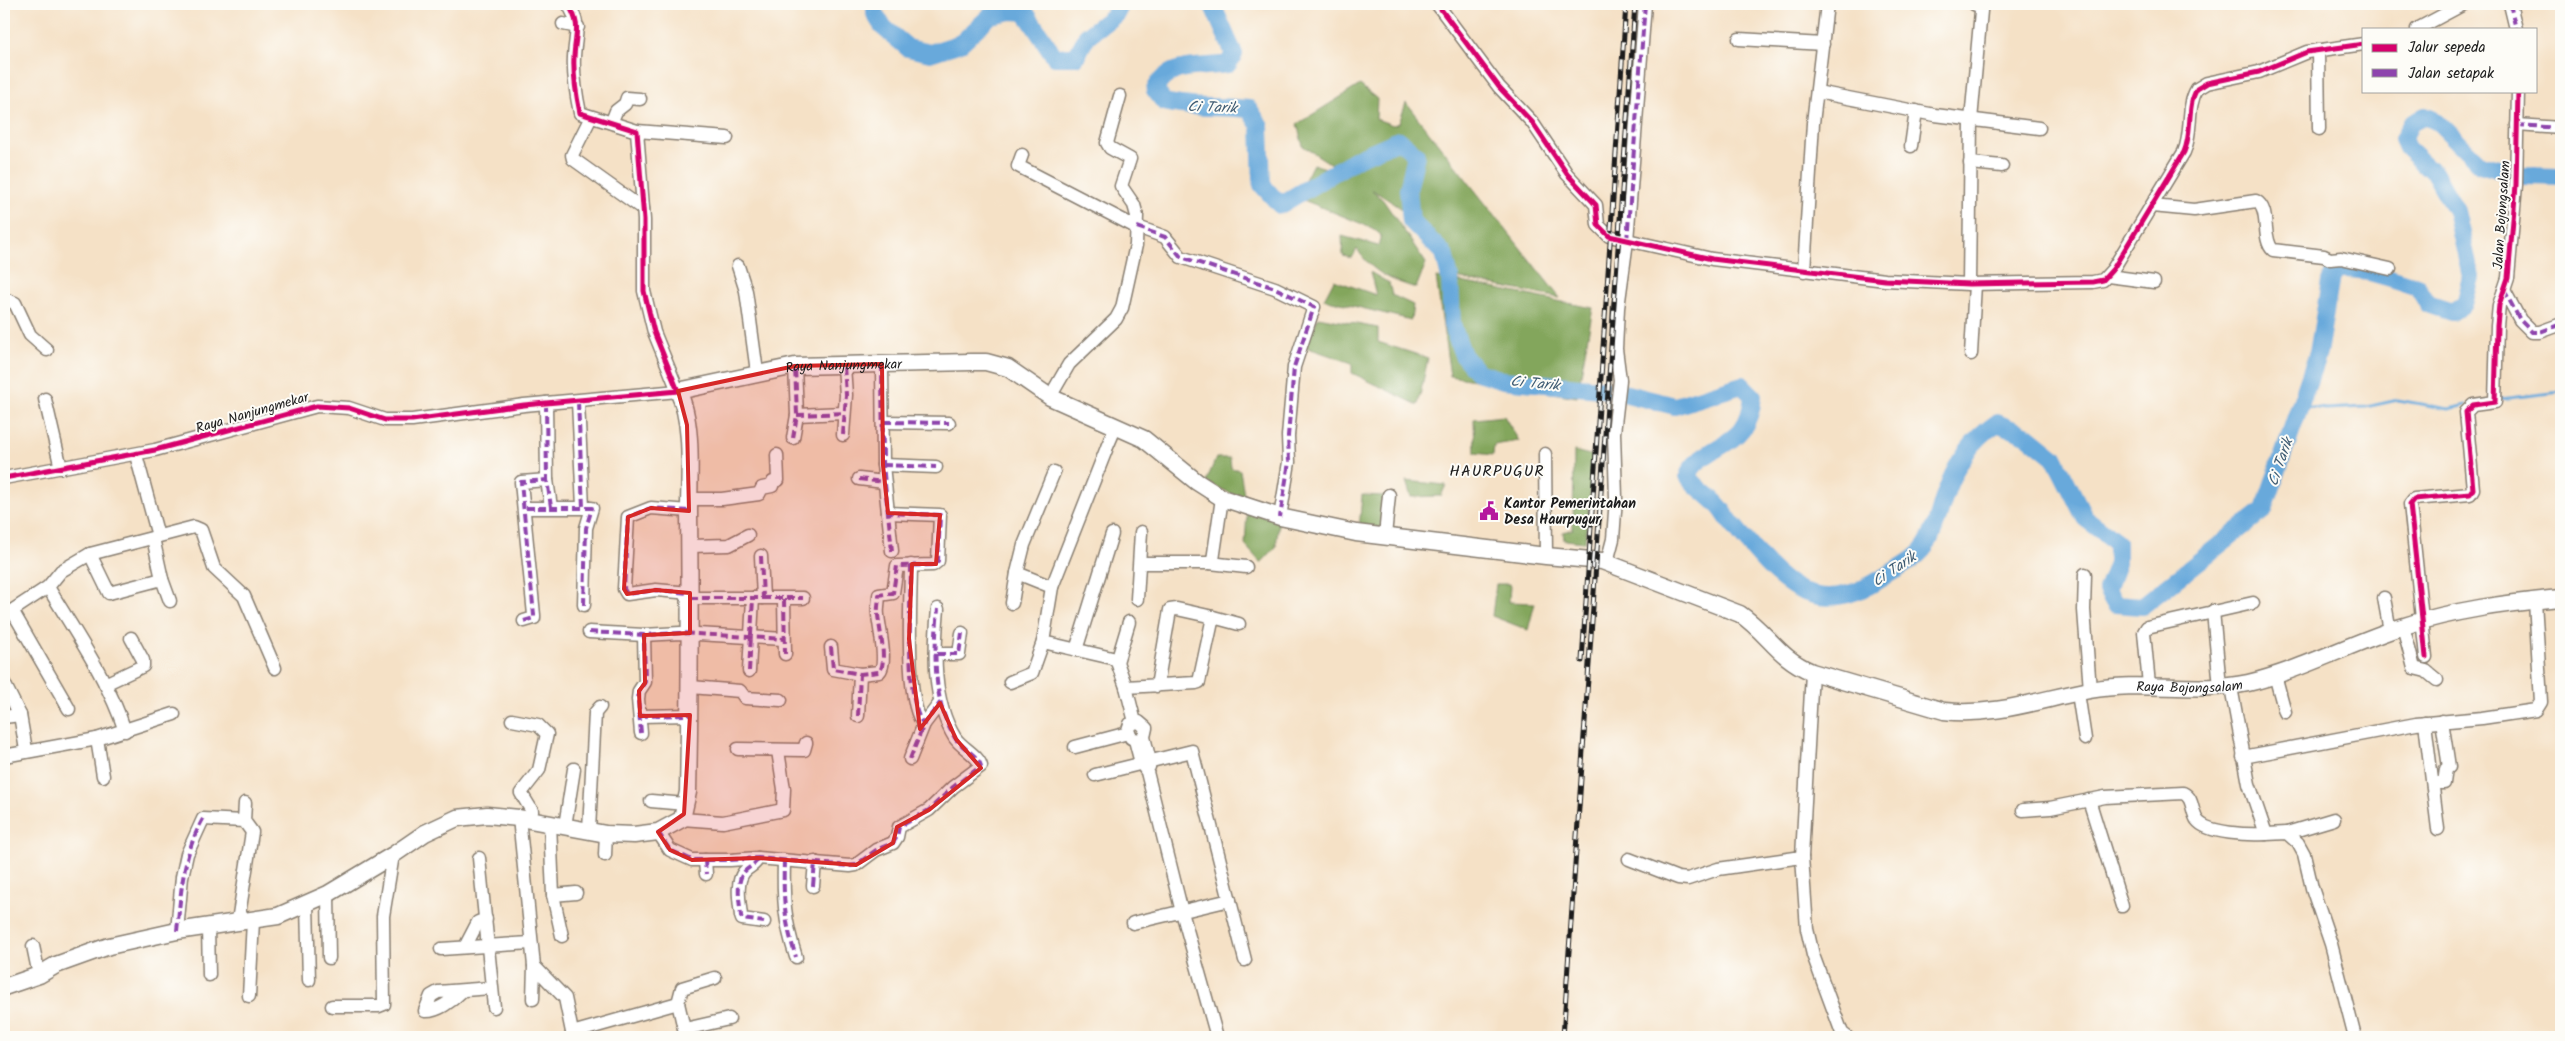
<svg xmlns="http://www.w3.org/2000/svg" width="2565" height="1041" font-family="Kalam,sans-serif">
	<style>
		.forest { fill: #83a65c; stroke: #50613c }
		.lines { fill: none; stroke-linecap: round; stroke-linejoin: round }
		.stream { stroke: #67a9db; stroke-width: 3 }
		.river { stroke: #67a9db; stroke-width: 18 }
		.minor-casing { stroke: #887e71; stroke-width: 15 }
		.major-casing { stroke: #887e71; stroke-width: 19 }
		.minor { stroke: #fff; stroke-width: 12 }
		.major { stroke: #fff; stroke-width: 16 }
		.rail-casing { stroke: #1c1c1c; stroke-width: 5 }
		.rail { stroke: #fdfcf7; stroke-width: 3; stroke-dasharray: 9; stroke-linecap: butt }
		.quiet { stroke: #8e44ad; stroke-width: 4; stroke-dasharray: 8 4; stroke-linecap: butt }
		.cycleway-casing { stroke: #fdfcf7; stroke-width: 8 }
		.cycleway { stroke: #d6006c; stroke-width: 5 }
		.marked { fill: #d62828; fill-opacity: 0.2; stroke: #d62828; stroke-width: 4; stroke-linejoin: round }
		.labels { text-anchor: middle; stroke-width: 4; stroke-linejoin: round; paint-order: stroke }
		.street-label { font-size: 14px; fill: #1c1c1c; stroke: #fdfcf7 }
		.poi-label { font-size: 14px; font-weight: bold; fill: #1c1c1c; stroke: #fdfcf7; text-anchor: start }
		.water-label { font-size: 15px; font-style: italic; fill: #3e5b72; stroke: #fdfcf7 }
		.quarter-label { font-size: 16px; letter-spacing: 1px; fill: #1c1c1c; stroke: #fdfcf7 }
	</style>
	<rect width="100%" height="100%" fill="#fdfcf7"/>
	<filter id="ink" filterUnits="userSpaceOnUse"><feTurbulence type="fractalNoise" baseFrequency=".02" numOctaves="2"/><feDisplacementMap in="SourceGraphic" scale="10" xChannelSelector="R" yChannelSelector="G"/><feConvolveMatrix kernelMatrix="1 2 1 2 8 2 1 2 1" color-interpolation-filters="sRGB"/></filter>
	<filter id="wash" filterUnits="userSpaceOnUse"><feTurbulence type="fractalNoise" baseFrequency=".0096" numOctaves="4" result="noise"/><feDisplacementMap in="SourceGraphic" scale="20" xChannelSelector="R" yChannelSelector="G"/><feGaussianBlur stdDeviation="1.12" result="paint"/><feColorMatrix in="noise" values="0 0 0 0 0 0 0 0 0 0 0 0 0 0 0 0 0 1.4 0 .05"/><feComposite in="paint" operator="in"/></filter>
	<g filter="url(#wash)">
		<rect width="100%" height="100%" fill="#f5e1c6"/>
		<g class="forest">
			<path d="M1360 85 1377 99 1376 119 1393 125 1399 123 1406 103 1560 298 1456 278 1398 206 1371 189 1383 200 1426 263 1416 288C1390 280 1373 273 1357 249L1352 258 1343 256 1342 236 1378 246 1381 235 1372 228 1296 197 1313 164 1348 175 1303 146 1297 124Z"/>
			<path d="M1370 272 1389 283 1392 295 1413 305 1411 320 1324 299 1334 280 1376 295Z"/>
			<path d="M1436 277 1593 308 1577 397 1450 376Z"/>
			<path d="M1318 317 1378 328V342L1428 358 1418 405 1352 373V363L1305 347Z"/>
			<path d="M1504 416 1519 441 1494 445 1493 455 1475 453 1474 419Z"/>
			<path d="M1574 451 1594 456 1585 542 1564 540 1563 532 1573 529Z"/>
			<path d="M1216 458H1230L1231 468 1240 470 1245 500 1206 482Z"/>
			<path d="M1406 481 1446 485 1441 496 1411 497Z"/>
			<path d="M1362 495 1386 496 1383 531 1359 529Z"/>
			<path d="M1247 512 1279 520 1276 547 1261 563 1245 545Z"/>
			<path d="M1496 584H1510L1509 602 1535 603 1528 630 1492 616Z"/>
		</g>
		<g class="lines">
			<g class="stream">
				<path d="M2499 399 2561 392"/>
				<path d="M2301 406 2326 409 2366 407 2398 400 2449 409 2466 405"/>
			</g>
			<g class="river">
				<path d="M875 4V14L883 27 908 48 930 53 961 43 991 15 1012 11 1025 12 1055 57H1076L1087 36 1116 14 1121 4"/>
				<path d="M1212 4 1234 54 1228 64C1199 69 1168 61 1155 90L1164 102C1192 109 1220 106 1249 109L1260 126 1262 185 1280 205 1358 158 1399 140 1416 155 1408 190 1411 221 1444 254 1450 278 1452 325 1463 355 1477 372 1503 380 1611 390 1675 406 1742 385 1753 396C1752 407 1749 420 1742 429 1728 448 1696 453 1688 476 1696 488 1708 494 1718 505 1724 511 1728 520 1734 526 1778 580 1812 624 1884 577 1898 568 1920 558 1928 542 1937 527 1940 508 1946 492 1956 462 1972 440 1997 423L2028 436 2054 457 2085 518 2117 542V563L2107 590 2115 604 2142 606 2264 510 2318 353 2330 282 2335 270C2360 265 2393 280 2417 286L2428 304 2452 312 2464 304 2471 277 2456 211 2435 174 2407 148 2403 139 2411 123 2425 116 2438 122 2480 164 2523 176 2561 177"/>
			</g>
		</g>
	</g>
	<g filter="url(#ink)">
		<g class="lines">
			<g class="minor-casing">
				<g id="minor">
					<path d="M1437 4 1499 87 1532 122 1567 174 1596 205 1598 225 1609 236 1712 259 1885 280 1969 284 2093 282 2103 280 2113 269 2184 152C2193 132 2186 107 2197 89L2207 83 2259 72 2307 52 2364 44"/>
					<path d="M2510 4 2516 29"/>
					<path d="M563 24 578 27"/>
					<path d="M2417 29 2464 4"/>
					<path d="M1739 39 1823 44"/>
					<path d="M2318 50 2319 129"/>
					<path d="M1817 92 1935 115 2039 128"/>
					<path d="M591 117 572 155 573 159 643 209"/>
					<path d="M612 121 616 111 625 104 627 98 640 99"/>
					<path d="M2517 125 2561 128"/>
					<path d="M637 131 727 138"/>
					<path d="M1911 146 1916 111"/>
					<path d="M1022 155 1018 166 1132 225 1165 237 1181 257 1275 288 1314 307 1294 367 1288 436 1289 462 1280 517"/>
					<path d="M1970 163 2002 166"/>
					<path d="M2152 206 2194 210 2256 201C2271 209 2261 239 2273 250L2324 256 2330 259 2341 258 2390 269"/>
					<path d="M738 266 746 291 757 372"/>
					<path d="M1804 271 1813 123 1827 4"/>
					<path d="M2108 276 2154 282"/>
					<path d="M1969 284 1971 120 1981 11V7L1974 4"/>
					<path d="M2504 290 2520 320 2532 332H2540L2559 325"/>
					<path d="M4 299 15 303 30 335 47 350"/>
					<path d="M1971 354 1975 284"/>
					<path d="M882 364 883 465 892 551"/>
					<path d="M1050 397 1069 364 1116 319 1122 308 1136 245 1137 216 1134 205 1121 186 1130 159 1110 148 1107 143 1120 96"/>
					<path d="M45 399 61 468"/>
					<path d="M578 402 583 507"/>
					<path d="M546 403 547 480 551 507"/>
					<path d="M797 415 844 413"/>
					<path d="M884 422 949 423"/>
					<path d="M843 435 846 395 844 366"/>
					<path d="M793 438 797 415 795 366"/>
					<path d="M1107 447 1116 426"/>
					<path d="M1106 450 1052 587 1043 642 1112 658 1117 662 1126 687 1196 683 1199 682 1213 617 1177 609 1170 610 1157 686"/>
					<path d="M1545 454 1546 556"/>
					<path d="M136 455 158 536"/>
					<path d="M883 465 936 467"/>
					<path d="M4 478 155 450 317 406 349 408 385 420H412L524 405 678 391 654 332 644 291V220L637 131 580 113C576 94 573 76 574 57 575 34 582 26 568 4"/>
					<path d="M859 479 884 482"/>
					<path d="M689 499H722L759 494 762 488 772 486 773 482 778 480 777 455"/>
					<path d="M526 508H592L586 528 584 605"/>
					<path d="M689 511 651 508 628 517 624 589 627 594 656 590 690 593"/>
					<path d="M1385 536 1389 495"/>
					<path d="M153 538 162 579 170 601"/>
					<path d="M690 546 729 545 748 535"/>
					<path d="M90 554 109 593 162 579"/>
					<path d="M761 556 763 598"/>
					<path d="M1607 562 1613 539 1616 498 1614 433 1620 380 1616 349 1618 308 1627 241 1645 4"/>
					<path d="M1140 563H1210L1213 560 1222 498"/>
					<path d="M1210 563 1246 567"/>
					<path d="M911 565C911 594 904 706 924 724"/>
					<path d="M1017 573 1024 545 1054 472"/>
					<path d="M2085 574 2084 610 2090 690"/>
					<path d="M48 587C76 634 108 679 125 731"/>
					<path d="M690 598H803"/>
					<path d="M2384 598 2390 631"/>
					<path d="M784 599 785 654"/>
					<path d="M1137 599 1141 532"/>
					<path d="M1012 603 1017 573 1052 587"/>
					<path d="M2213 611 2220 687"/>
					<path d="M13 612 69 709"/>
					<path d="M4 616 48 587 61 571 90 554 194 527 201 530 214 568 244 596 275 668"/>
					<path d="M1213 617 1239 624"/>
					<path d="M524 621 534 618V615L521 482 547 480"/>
					<path d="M2403 626 2414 668 2426 671 2437 680"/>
					<path d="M589 632 644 635 680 633 784 639"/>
					<path d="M831 647 833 669 860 674 879 672C888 664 879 627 878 615 877 609 879 601 879 595L893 593 897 566 933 565 938 561 940 515 888 513"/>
					<path d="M1076 650 1112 534"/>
					<path d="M937 654H959L962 633"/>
					<path d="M2426 657 2410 504 2414 499 2470 494 2473 489 2466 412 2473 405 2495 402 2497 326 2499 305 2508 278 2516 185 2518 91"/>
					<path d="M1117 662 1129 622"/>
					<path d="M749 671 753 598"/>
					<path d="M1812 672 1802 857 1807 929 1813 955 1842 1033 1847 1037"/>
					<path d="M2275 675 2285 712"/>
					<path d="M1010 682 1032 673 1043 642"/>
					<path d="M4 683 20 715 26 750"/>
					<path d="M105 684 143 666V660L131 638"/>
					<path d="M2149 685 2144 632 2147 627 2253 603"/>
					<path d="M691 687 740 691 745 698 781 700"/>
					<path d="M1126 687 1135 722"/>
					<path d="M2231 687 2249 784 2266 834 2287 833 2298 843 2304 854 2312 888 2331 944 2355 1037"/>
					<path d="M2078 693 2085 739"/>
					<path d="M640 716 690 715"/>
					<path d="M858 716 860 674"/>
					<path d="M4 717 20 715"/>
					<path d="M512 720 538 725 547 734 539 770 521 793 532 811 531 819"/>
					<path d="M2425 723 2438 829"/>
					<path d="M641 733 638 699 639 691 645 682 644 635"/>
					<path d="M1144 737 1139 740 1131 738 1128 730 1130 724 1139 722 1146 728 1144 737 1150 761 1149 767"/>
					<path d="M97 739 103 776"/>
					<path d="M1135 740 1141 763 1147 772 1182 912 1217 1037"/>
					<path d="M1075 747 1128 733"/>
					<path d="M738 749 804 750 806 743"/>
					<path d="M4 756 97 739 174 714"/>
					<path d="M2243 757 2416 724 2482 718 2536 710 2541 702 2535 601"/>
					<path d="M910 759 924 724 940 703"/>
					<path d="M1095 775 1192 751 1245 960"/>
					<path d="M2433 783H2444L2446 769 2449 767 2442 721"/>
					<path d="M2089 800 2122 906"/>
					<path d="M651 801 685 804"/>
					<path d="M2023 810 2050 808 2105 797 2183 793C2194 798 2191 811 2197 820 2207 834 2251 835 2266 834"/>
					<path d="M519 818 534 966 565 998 573 1037"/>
					<path d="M682 819 723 822 783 810 784 789 778 751"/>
					<path d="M244 821 245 803"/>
					<path d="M550 823 553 895 562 936"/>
					<path d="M565 826 574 769"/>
					<path d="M589 830 595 713 600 707"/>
					<path d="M658 832 670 850 692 860H730L758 858 850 866 856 865 876 850 893 843 897 837 899 827 929 810 953 787 981 766C978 755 962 748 955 738 932 701 934 651 938 609"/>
					<path d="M2287 833 2334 819"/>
					<path d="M605 855 606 834"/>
					<path d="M479 858 494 1007"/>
					<path d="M758 858C755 866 749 866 744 872 735 883 740 904 741 916L742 919 764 922"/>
					<path d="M1629 859 1678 878 1688 879 1718 869 1802 857"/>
					<path d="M705 860 706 874"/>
					<path d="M784 860C783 898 784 920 796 957"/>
					<path d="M813 886 815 862"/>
					<path d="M328 894 329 958"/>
					<path d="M553 895 576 893"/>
					<path d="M307 905 309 980"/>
					<path d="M1133 923 1230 900"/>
					<path d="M208 927 209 975"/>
					<path d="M177 931 182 877 187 854 203 819 244 821 252 832 238 921"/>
					<path d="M33 946 39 975"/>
					<path d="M465 947 478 922 486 919"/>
					<path d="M441 949 530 943"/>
					<path d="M461 992C452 1001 437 1012 425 1011L431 996 438 992 491 988"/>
					<path d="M249 996 253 921"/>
					<path d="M533 999 534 966"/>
					<path d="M678 1003 685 1033 681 1037"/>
					<path d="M332 1006H379L384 1004 383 916 393 855"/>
					<path d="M685 1029 729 1019"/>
					<path d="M572 1033 678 1003 682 988 715 978"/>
				</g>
			</g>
			<g class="major-casing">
				<g id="major">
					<path id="s1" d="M4 987 39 975 56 965 109 946 177 931 278 916 328 894 393 855 425 833 457 818 487 815 519 818 606 834 634 835 658 832 682 819 688 792C690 698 690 605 689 511 689 475 694 423 678 391L795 366 971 362H986L1008 368 1050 397 1144 439 1197 482 1222 498 1280 517 1356 533 1546 556 1602 561 1740 614C1769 634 1777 657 1812 672L1944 711C1995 717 2041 699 2090 690 2142 680 2197 694 2248 683 2299 671 2351 643 2401 627 2454 610 2506 603 2561 598"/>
				</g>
			</g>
			<use href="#minor" class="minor"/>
			<use href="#major" class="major"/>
			<g class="rail-casing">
				<g id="rail">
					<path d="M1582 661 1626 4"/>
					<path d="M1563 1037 1635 4"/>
				</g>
			</g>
			<use href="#rail" class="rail"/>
			<g class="quiet">
				<path d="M2510 4 2516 29"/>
				<path d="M2517 125 2561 128"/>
				<path d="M1137 227 1165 237 1181 257 1275 288 1314 307 1294 367 1288 436 1289 462 1280 517"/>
				<path d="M1627 241 1645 4"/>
				<path d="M2504 290 2520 320 2532 332H2540L2559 325"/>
				<path d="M882 364 883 465 892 551"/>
				<path d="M578 402 583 507"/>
				<path d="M546 403 547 480 551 507"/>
				<path d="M797 415 844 413"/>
				<path d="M884 422 949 423"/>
				<path d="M843 435 846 395 844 366"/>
				<path d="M793 438 797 415 795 366"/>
				<path d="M883 465 936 467"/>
				<path d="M859 479 884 482"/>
				<path d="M526 508H592L586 528 584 605"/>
				<path d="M689 511 651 508 628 517 624 589 627 594 656 590 690 593"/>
				<path d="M761 556 763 598"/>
				<path d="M911 565C911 594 904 706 924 724"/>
				<path d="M690 598H803"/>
				<path d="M784 599 785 654"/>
				<path d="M524 621 534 618V615L521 482 547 480"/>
				<path d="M589 632 644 635 680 633 784 639"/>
				<path d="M831 647 833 669 860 674 879 672C888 664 879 627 878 615 877 609 879 601 879 595L893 593 897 566 933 565 938 561 940 515 888 513"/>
				<path d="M937 654H959L962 633"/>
				<path d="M749 671 753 598"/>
				<path d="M640 716 690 715"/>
				<path d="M858 716 860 674"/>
				<path d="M641 733 638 699 639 691 645 682 644 635"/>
				<path d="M910 759 924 724 940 703"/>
				<path d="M658 832 670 850 692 860H730L758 858 850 866 856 865 876 850 893 843 897 837 899 827 929 810 953 787 981 766C978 755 962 748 955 738 932 701 934 651 938 609"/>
				<path d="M758 858C755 866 749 866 744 872 735 883 740 904 741 916L742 919 764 922"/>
				<path d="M705 860 706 874"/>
				<path d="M784 860C783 898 784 920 796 957"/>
				<path d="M813 886 815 862"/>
				<path d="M177 931C181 891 183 854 203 819"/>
			</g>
			<g class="cycleway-casing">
				<g id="cycleway">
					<path d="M1437 4 1499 87 1532 122 1567 174 1596 205 1598 225 1609 236 1712 259 1885 280 1969 284 2093 282 2103 280 2113 269 2184 152C2193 132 2186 107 2197 89L2207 83 2259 72 2307 52 2364 44"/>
					<path d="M4 478 155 450 317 406 349 408 385 420H412L524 405 678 391 654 332 644 291V220L637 131 580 113C576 94 573 76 574 57 575 34 582 26 568 4"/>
					<path d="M2426 657 2410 504 2414 499 2470 494 2473 489 2466 412 2473 405 2495 402 2497 326 2499 305 2508 278 2516 185 2518 91"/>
				</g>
			</g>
			<use href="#cycleway" class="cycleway"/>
		</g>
	</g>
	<path class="marked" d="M882 364 883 465 888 513 940 515 936 564H912L909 639 920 729 940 703 956 739 981 768 929 810 897 827 893 843 856 865 758 858 692 860 670 850 658 832 684 814 690 715 640 716 639 691 645 683 644 635 690 633V593L656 590 627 594 624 589 628 517 651 508 689 511 687 425 678 391 795 366Z"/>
	<defs>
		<g id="civic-bare" transform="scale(1.5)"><path d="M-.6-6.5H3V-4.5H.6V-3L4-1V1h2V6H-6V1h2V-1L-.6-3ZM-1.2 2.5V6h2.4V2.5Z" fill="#b5179e" stroke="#fdfcf7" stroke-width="2.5" paint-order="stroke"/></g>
	</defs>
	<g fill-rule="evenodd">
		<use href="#civic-bare" x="1489" y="511"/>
	</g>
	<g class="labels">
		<g class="street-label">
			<text transform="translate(2501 215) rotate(-86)" y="5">Jalan Bojongsalam</text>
			<text dy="5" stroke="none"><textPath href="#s1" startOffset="1318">Raya Nanjungmekar</textPath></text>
			<text transform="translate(252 412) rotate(-16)" y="5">Raya Nanjungmekar</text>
			<text dy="5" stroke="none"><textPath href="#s1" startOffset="2748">Raya Bojongsalam</textPath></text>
		</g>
		<g class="poi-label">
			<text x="1504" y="508">Kantor Pemerintahan<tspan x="1504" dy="16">Desa Haurpugur</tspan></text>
		</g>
		<g class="water-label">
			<text transform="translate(1212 107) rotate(2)" y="5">Ci Tarik</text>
			<text transform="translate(1535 383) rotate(5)" y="5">Ci Tarik</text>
			<text transform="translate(2280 462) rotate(-71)" y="5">Ci Tarik</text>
			<text transform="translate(1894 569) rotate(-34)" y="5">Ci Tarik</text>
		</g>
		<g class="quarter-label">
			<text x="1497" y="476">HAURPUGUR</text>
		</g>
	</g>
	<rect width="2565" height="1041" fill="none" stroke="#fdfcf7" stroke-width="20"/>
	<rect x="2362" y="28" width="175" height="65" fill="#fdfcf7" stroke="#a3a29f"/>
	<rect x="2372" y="44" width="25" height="8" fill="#d6006c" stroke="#a3a29f"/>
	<text x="2408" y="52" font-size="15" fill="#1c1c1c">Jalur sepeda</text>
	<rect x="2372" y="69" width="25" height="8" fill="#8e44ad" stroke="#a3a29f"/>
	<text x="2408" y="78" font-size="15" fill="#1c1c1c">Jalan setapak</text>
</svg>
